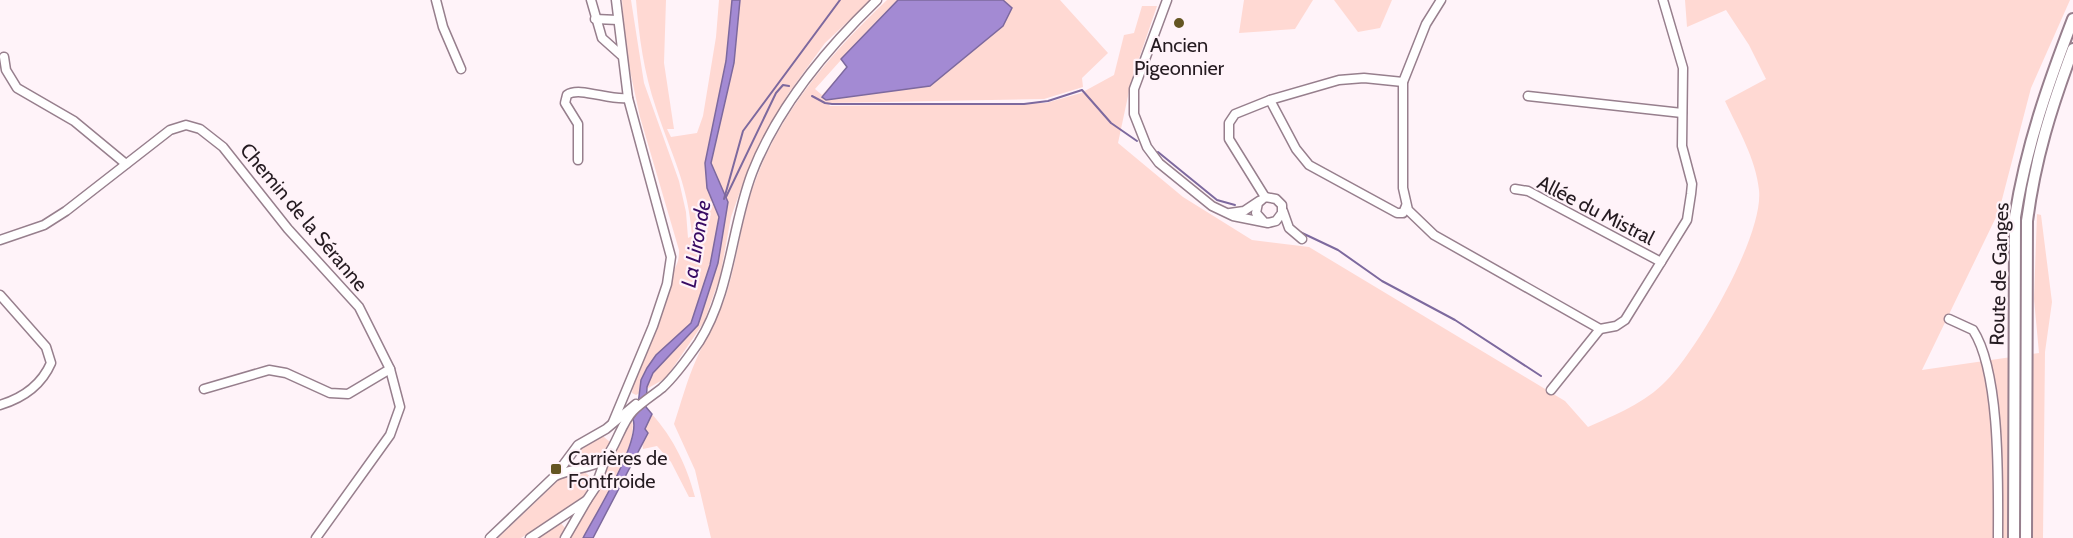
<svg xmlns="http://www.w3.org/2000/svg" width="2073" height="538" font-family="Cabin,sans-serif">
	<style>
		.green { fill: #ffd9d3; fill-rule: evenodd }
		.water { fill: #a38ad3; stroke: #7d699e; stroke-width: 1.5 }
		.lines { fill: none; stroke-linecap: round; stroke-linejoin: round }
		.stream { stroke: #7d699e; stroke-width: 2 }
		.minor-casing { stroke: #977f8d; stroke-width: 11 }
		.major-casing { stroke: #977f8d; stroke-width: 14 }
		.minor { stroke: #fff; stroke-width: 8 }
		.major { stroke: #fff; stroke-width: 10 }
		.poi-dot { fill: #645522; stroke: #fff3f9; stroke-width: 2 }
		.labels { text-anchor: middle; stroke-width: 4.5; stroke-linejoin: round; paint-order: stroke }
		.poi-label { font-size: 20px; fill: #251b21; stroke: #fff3f9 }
		.street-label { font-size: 20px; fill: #251b21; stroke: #fff3f9 }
		.water-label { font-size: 21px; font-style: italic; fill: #370a63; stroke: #fff3f9 }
	</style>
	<rect width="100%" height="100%" fill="#fff3f9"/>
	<g class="green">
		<path d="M622 0H631L644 83 679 181 686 212 688 238 692 236C688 183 672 157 656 108 644 73 639 37 636 0H666L664 63 674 129H667L671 137 697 133 703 116 716 37 719 0H871L825 43 788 94 748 169 731 217 720 277 704 322 666 378 636 395 632 393 633 386C651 347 661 317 672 276 676 263 679 265 679 250L640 117 626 52Z"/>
		<path d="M887 0H1060L1108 53 1082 78 1083 87 1044 99 828 103 830 106 1046 103 1081 93 1114 75 1124 35 1134 33 1142 6H1157L1131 82 1118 143 1183 197 1252 240 1309 247 1565 401 1588 427C1615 415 1645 403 1666 381 1698 349 1764 235 1759 190 1756 159 1738 129 1725 101L1766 79 1749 45 1726 10 1687 27 1685 0H2070L2031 88 1999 211 1922 370 2039 353 2034 299 2037 214 2041 215 2052 302 2045 352 2043 538H711L695 470 674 424C681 403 687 380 696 360 705 339 717 319 725 298 738 259 741 217 756 179 782 109 834 50 887 0ZM841 60 847 67 822 95 815 89Z"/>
		<path d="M1244 0H1313L1295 29 1239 33Z"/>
		<path d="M1334 0H1392L1380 28 1358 32Z"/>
		<path d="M646 408C671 433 686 463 695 497H689L671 462 657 446 643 449 638 413Z"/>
		<path d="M630 416C645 437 595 515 583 538H568Z"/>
		<path d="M599 437H604L610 442 604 454 589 460 581 457 580 449Z"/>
		<path d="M581 469 593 479 582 499 566 510 521 538H498L565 474Z"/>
		<path d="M559 521 566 529 562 538H535Z"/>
	</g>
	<g class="water">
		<path d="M732 0H740L734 63 711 163 728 202 718 263 698 325 653 373 647 387 646 407 652 414 645 429 648 433 593 538H583C595 515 641 442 633 419L637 413 641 380 647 368 656 355 691 323 710 265 719 217 707 188 705 163 726 61Z"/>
		<path d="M898 0H1003L1012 8 1003 26 930 86 826 100 822 97 847 67 841 59Z"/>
	</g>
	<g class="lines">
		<g class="stream">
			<path d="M812 96 825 103 832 104H1024L1048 101 1082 90 1111 123 1137 141"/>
			<path d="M1158 152 1217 200 1235 205"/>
			<path d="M726 197 776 93 783 85 789 86"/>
			<path d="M724 199 743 131 840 0"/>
			<path d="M1300 232 1338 250 1382 281 1455 320 1541 376"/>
		</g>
		<g class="minor-casing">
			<g id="minor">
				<path d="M436 0 443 27 461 69"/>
				<path d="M591 0 602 38 621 55"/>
				<path d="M1167 0 1134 89V114L1147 147 1159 163 1212 206 1233 216 1268 223 1276 221 1282 213V205L1276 199 1265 197 1258 203 1256 213 1264 222"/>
				<path d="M1441 0 1426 24 1403 82V188L1408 210 1434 235 1600 329 1616 326 1625 320 1687 220 1691 194 1692 184 1682 146 1683 68 1663 0"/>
				<path d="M595 19 618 20"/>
				<path d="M4 57 6 70 17 88 74 121 126 164"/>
				<path d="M1528 96 1682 113"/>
				<path d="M1270 100 1296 149 1309 165 1397 213H1403L1406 206"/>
				<path d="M578 160V124L565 103 567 95C579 86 610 101 628 98"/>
				<path d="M1515 189 1528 191 1661 262"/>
				<path d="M1265 197 1229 139V123L1235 114 1270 100 1339 80 1364 78 1403 82"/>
				<path d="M1283 211 1289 228 1302 239"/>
				<path d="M1230 213 1244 211 1259 201"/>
				<path d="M0 240 44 225 66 211 170 130 186 125 200 129 223 147 288 229 359 307 390 369 400 407 390 435 316 538"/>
				<path d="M0 295 46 347 51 363C41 386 23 398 0 405"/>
				<path d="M1949 319 1973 330C2001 373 1998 486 1998 538"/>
				<path d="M204 389 269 370 286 373 330 393 348 394 390 369"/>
				<path d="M1551 390 1600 329"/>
				<path d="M613 422 653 326 667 284 671 257 628 98 616 0"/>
				<path d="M555 476C569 469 594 467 602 461 615 452 620 424 633 411 642 402 652 396 662 388 676 375 688 358 699 342 731 291 731 228 752 173 778 106 826 49 877 0"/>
				<path d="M587 500 595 488 605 460"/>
				<path d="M490 538 555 476 578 445 606 429 636 404"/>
				<path d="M530 538 587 500 565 538"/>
			</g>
		</g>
		<g class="major-casing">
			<g id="major">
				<path d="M2014 538 2015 217C2026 147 2048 84 2073 19"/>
				<path d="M2026 538 2027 221C2035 159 2051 108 2073 49"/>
			</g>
		</g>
		<use href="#minor" class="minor"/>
		<use href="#major" class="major"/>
	</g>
	<g class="poi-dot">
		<circle cx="1179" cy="23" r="6"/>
		<rect x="550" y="463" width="12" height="12" rx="3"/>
	</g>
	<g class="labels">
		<g class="poi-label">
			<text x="1179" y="52">Ancien<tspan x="1179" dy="23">Pigeonnier</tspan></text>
			<text x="568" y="465" text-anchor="start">Carrières de<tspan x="568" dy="23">Fontfroide</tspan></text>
		</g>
		<g class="street-label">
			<text transform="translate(1596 210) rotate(27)" y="7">Allée du Mistral</text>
			<text transform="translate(304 217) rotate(50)" y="7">Chemin de la Séranne</text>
			<text transform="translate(1999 274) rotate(-88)" y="7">Route de Ganges</text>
		</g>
		<g class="water-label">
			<text transform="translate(696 244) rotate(-80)" y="7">La Lironde</text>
		</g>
	</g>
</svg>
